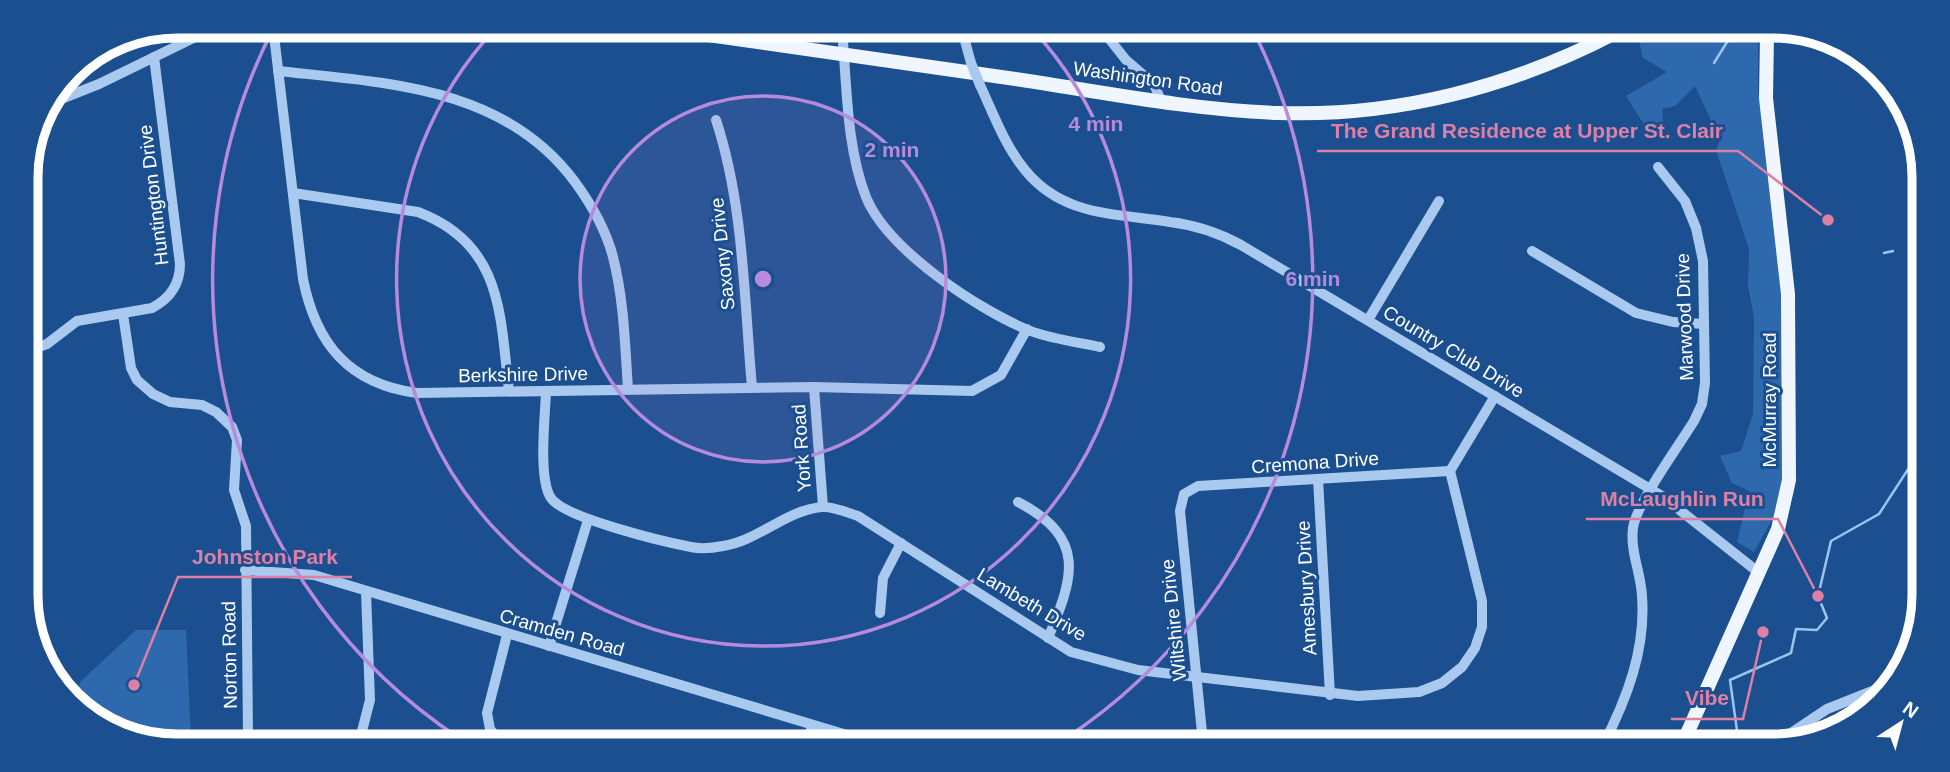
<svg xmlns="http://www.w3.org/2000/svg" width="1950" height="772" font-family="Arial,sans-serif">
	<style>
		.green { fill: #2e69ad }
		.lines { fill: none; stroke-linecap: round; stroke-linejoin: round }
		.stream { stroke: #9cc4f0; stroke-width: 2.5 }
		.minor { stroke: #a9c9ee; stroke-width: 10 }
		.major { stroke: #f0f6ff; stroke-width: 14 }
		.minor-bridge { stroke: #a9c9ee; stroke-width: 10 }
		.ring { fill: none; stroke: #b68bdc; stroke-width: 3.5 }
		.labels { text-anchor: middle; stroke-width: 6; stroke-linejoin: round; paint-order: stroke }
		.street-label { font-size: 19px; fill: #fff; stroke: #1b4f8f }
		.rim { fill: none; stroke: #fff; stroke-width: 9 }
		.centre { fill: #b68bdc; stroke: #1b4f8f; stroke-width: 3.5 }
		.ring-label { font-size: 21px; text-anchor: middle; font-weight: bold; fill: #b68bdc; stroke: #1b4f8f; stroke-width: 6; stroke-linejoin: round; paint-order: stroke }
		.leader { fill: none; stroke: #dd80a5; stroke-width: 2.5 }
		.callout-dot { fill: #dd80a5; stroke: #1b4f8f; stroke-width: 2.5 }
		.callout-label { font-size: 21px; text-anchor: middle; font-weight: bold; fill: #dd80a5; stroke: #1b4f8f; stroke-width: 6; stroke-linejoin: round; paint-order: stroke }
	</style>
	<rect width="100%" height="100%" fill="#1b4f8f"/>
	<g class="green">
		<path d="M1637 33 1758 34V90L1776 212 1783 308V471L1778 509 1754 552 1737 542 1749 491 1732 483 1720 456 1741 451 1753 414 1754 317 1748 286 1749 249 1716 150 1720 140 1695 86 1675 106 1662 109 1664 129 1652 137 1626 96 1667 72 1643 58Z"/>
		<path d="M136 630H186L191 738C135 738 109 744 79 688L80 682Z"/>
	</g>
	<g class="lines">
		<g class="stream">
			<path d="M1714 63 1732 34"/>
			<path d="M1922 217V183"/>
			<path d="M1884 253 1893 251"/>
			<path d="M1915 463 1918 480"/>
			<path d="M1739 745 1730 680 1791 653 1796 629 1817 630 1827 618 1818 596 1831 541 1879 514 1918 454"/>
		</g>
		<g class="minor">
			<path d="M273 27 303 279C316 344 349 384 417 393L814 387 972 391 1001 375 1027 329"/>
			<path d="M842 30C847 84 846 146 866 197 887 249 977 309 1028 330 1051 339 1076 342 1100 347"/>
			<path d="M962 30 971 63"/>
			<path d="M1103 31 1126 60 1154 84 1161 101"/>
			<path d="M278 71C387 83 504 86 575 182 591 204 606 230 613 257 624 300 625 345 628 389"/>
			<path d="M980 85C993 113 1005 146 1025 170 1063 217 1116 213 1170 222 1195 225 1219 233 1241 245L1662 496 1758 572"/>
			<path d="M46 105 99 84 218 26"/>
			<path d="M716 120C744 205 744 299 752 387"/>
			<path d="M293 193 418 212C503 244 500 315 509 391"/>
			<path d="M1532 251 1636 313 1673 322 1704 324"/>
			<path d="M123 314 131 368 137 380 153 394 170 402 202 405 216 412 232 427 237 440 234 490 246 526 248 738"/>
			<path d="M1368 320 1439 201"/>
			<path d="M28 351 47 344 77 321 152 308C169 299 180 285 180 264L154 57"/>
			<path d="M814 387 823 507"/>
			<path d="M546 392C545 417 538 479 551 498 564 518 665 542 691 547 700 549 713 548 723 546 758 541 786 510 822 507 833 506 848 513 858 516L1071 652 1138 670 1358 696 1419 692 1442 683 1462 667 1475 648 1482 627V601L1450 471 1495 396"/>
			<path d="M1318 479 1330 695"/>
			<path d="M1018 502C1087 538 1074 577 1048 638"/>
			<path d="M245 570 314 575 867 741"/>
			<path d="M880 613 883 578 901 543"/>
			<path d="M549 646 588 520"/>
			<path d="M360 739 370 700 366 592"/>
			<path d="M498 739 490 729 487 713 507 635"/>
			<path d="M808 741 812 726"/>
			<path d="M1203 743 1180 511 1184 494 1198 486 1450 471"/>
			<path d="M1603 745C1627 699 1646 649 1642 596 1641 573 1630 552 1633 528 1636 504 1680 444 1694 421L1702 404 1705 383 1703 261 1696 228 1685 201 1658 167"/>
			<path d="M1773 745 1827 709 1885 686"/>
		</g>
		<g class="major">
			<path d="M626 28 660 29"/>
			<path d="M666 29C784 46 903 63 1022 80 1107 93 1193 110 1279 113 1396 117 1511 87 1615 33"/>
			<path d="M1682 745 1778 529 1789 480 1788 294 1766 98 1767 34"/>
		</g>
		<path class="minor-bridge" d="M971 63 980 85"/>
	</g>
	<circle cx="763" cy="279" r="183" fill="#b68bdc" fill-opacity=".12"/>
	<g class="ring">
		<circle cx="763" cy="279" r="183"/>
		<path d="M1034 31A367 367 0 1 1 495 29"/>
		<path d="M459 738A550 550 0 0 1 273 29M1255 34A550 550 0 0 1 1063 740"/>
	</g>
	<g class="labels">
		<g class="street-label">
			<text transform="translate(1148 78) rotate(8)" y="7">Washington Road</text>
			<text transform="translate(153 195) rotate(-97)" y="7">Huntington Drive</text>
			<text transform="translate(722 254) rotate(-96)" y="7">Saxony Drive</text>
			<text transform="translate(1684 317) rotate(-92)" y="7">Marwood Drive</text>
			<text transform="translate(1454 351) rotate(31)" y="7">Country Club Drive</text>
			<text transform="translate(523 374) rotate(-1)" y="7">Berkshire Drive</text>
			<text transform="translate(1769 400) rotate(-90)" y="7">McMurray Road</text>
			<text transform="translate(801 448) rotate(-94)" y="7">York Road</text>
			<text transform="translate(1315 462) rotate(-4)" y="7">Cremona Drive</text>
			<text transform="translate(1306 588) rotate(-93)" y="7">Amesbury Drive</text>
			<text transform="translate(1032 604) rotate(31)" y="7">Lambeth Drive</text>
			<text transform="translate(1173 620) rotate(-96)" y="7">Wiltshire Drive</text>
			<text transform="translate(562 632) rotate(16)" y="7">Cramden Road</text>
			<text transform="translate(229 655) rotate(-91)" y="7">Norton Road</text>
		</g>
	</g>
	<path d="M0 0H1950V772H0ZM177 38H1773A139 139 0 0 1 1912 177V595A139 139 0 0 1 1773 734H177A139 139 0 0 1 38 595V177A139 139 0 0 1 177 38Z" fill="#1b4f8f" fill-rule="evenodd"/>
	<path class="rim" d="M177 38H1773A139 139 0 0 1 1912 177V595A139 139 0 0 1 1773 734H177A139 139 0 0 1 38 595V177A139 139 0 0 1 177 38Z"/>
	<circle cx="763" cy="279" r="10" class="centre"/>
	<g class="ring-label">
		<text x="1096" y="131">4 min</text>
		<text x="892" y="157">2 min</text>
		<text x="1313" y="286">6 min</text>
	</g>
	<path class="leader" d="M1828 220L1738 151H1317M1818 596L1778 519H1586M134 685L178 577H352M1763 632L1743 719H1671"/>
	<g class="callout-dot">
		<circle cx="1828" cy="220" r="7"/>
		<circle cx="1818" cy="596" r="7"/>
		<circle cx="134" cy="685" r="7"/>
		<circle cx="1763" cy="632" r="7"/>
	</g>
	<g class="callout-label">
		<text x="1527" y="138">The Grand Residence at Upper St. Clair</text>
		<text x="1682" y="506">McLaughlin Run</text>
		<text x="265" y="564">Johnston Park</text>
		<text x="1707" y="705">Vibe</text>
	</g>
	<g transform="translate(1901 723) rotate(36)" stroke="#1b4f8f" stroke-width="5" paint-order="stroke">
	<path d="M0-5L12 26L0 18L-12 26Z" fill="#ffffff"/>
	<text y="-10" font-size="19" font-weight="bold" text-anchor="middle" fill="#ffffff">N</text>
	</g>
</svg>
